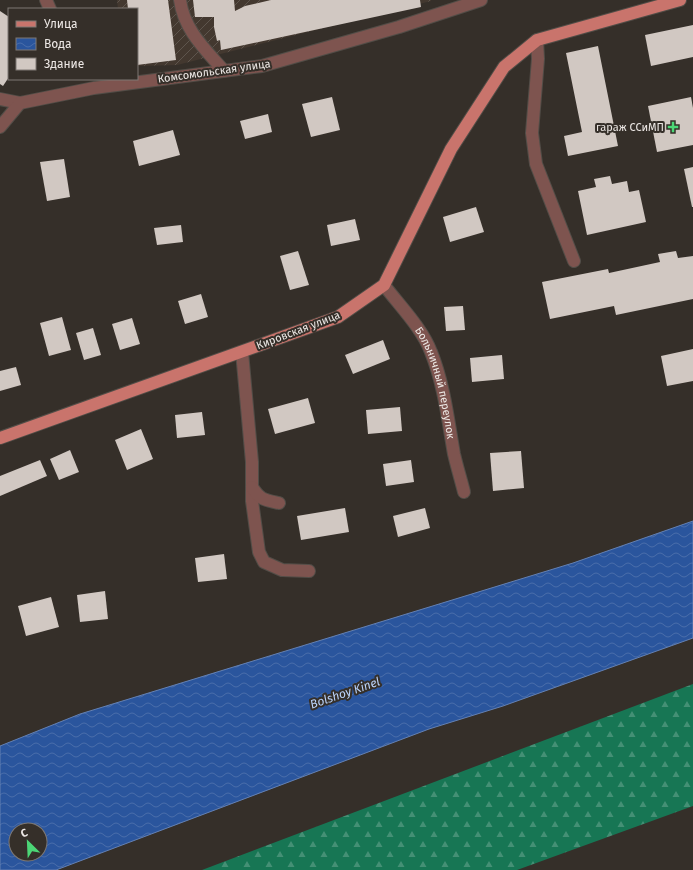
<svg xmlns="http://www.w3.org/2000/svg" width="693" height="870" font-family="'Fira Sans',sans-serif">
	<style>
		.industrial { fill: url(#industrial-furrows) }
		.forest { fill: url(#forest-firs) }
		.water { fill: url(#water-waves); stroke: #6481b3; fill-rule: evenodd }
		.building { fill: #d1c8c2 }
		.lines { fill: none; stroke-linecap: round; stroke-linejoin: round }
		.minor-casing { stroke: #524d47; stroke-width: 14 }
		.major-casing { stroke: #524d47; stroke-width: 14 }
		.minor { stroke: #7e544f; stroke-width: 12 }
		.major { stroke: #c9746c; stroke-width: 12 }
		.poi-dot { fill: #4cd676; stroke: #352f29; stroke-width: 1.5 }
		.labels { text-anchor: middle; stroke-width: 4; stroke-linejoin: round; paint-order: stroke }
		.street-label { font-size: 11px; fill: #ede8e5; stroke: #352f29 }
		.poi-label { font-size: 11px; fill: #ede8e5; stroke: #352f29; text-anchor: end }
		.water-label { font-size: 12px; font-style: italic; fill: #bbd4fc; stroke: #352f29 }
	</style>
	<defs>
		<pattern id="industrial-furrows" width="10" height="10" patternUnits="userSpaceOnUse"><rect width="10" height="10" fill="#43382f"/><path d="M-1 1l2-2M0 10L10 0M9 11l2-2" fill="none" stroke="#5e554d"/></pattern>
		<pattern id="forest-firs" width="22" height="20" patternUnits="userSpaceOnUse"><rect width="22" height="20" fill="#177654"/><path d="M5 1l3.5 6h-7zM16 11l3.5 6h-7z" fill="#449075"/></pattern>
		<pattern id="water-waves" width="16" height="10" patternUnits="userSpaceOnUse"><rect width="16" height="10" fill="#2a559d"/><path d="M0 5q4-4 8 0t8 0" fill="none" stroke="#496daa"/></pattern>
	</defs>
	<rect width="100%" height="100%" fill="#352f29"/>
	<path class="industrial" d="M117 0H431V1L177 65 137 66V9H118Z"/>
	<path class="forest" d="M693 684V806L517 870H202Z"/>
	<path class="water" d="M693 521V638L503 706 429 729 56 870H0V746L80 714 573 563ZM16 830H40V854H16Z"/>
	<g class="building">
		<path d="M127 0H168L176 60 137 65V9H128Z"/>
		<path d="M193 0H234L235 11 245 6 271 0H420L421 7 221 50 220 40 217 41 214 27V17H195Z"/>
		<path d="M0 11 9 17V77L3 86 0 84Z"/>
		<path d="M693 25V57L651 66 645 35Z"/>
		<path d="M598 46 618 146 568 156 564 136 582 132 566 53Z"/>
		<path d="M332 97 340 130 311 137 302 104Z"/>
		<path d="M691 97 693 108V145L657 152 648 106Z"/>
		<path d="M268 114 272 132 245 139 240 121Z"/>
		<path d="M173 130 180 155 139 166 133 141Z"/>
		<path d="M64 159 70 197 47 201 40 162Z"/>
		<path d="M693 167V207H692L684 169Z"/>
		<path d="M610 176 612 184 627 181 629 192 639 190 646 222 587 235 578 191 596 187 594 179Z"/>
		<path d="M476 207 484 232 450 242 443 217Z"/>
		<path d="M355 219 360 240 331 246 327 225Z"/>
		<path d="M181 225 183 242 157 245 154 228Z"/>
		<path d="M298 251 309 285 290 290 280 256Z"/>
		<path d="M676 251 678 258 693 256V299L616 315 614 306 550 319 542 282 608 269 609 273 660 262 658 254Z"/>
		<path d="M201 294 208 317 185 324 178 301Z"/>
		<path d="M463 306 465 330 446 331 444 307Z"/>
		<path d="M62 317 71 350 49 356 40 323Z"/>
		<path d="M132 318 140 344 120 350 112 324Z"/>
		<path d="M93 328 101 355 84 360 76 333Z"/>
		<path d="M383 340 390 359 353 374 345 355Z"/>
		<path d="M693 349V381L667 386 661 356Z"/>
		<path d="M502 355 504 379 472 382 470 358Z"/>
		<path d="M16 367 21 385 0 391V371Z"/>
		<path d="M308 398 315 423 275 434 268 409Z"/>
		<path d="M400 407 402 431 368 434 366 410Z"/>
		<path d="M202 412 205 435 177 438 175 415Z"/>
		<path d="M141 429 153 459 127 470 115 440Z"/>
		<path d="M70 450 79 472 59 480 50 459Z"/>
		<path d="M521 451 524 488 493 491 490 453Z"/>
		<path d="M40 460 47 476 0 496V476Z"/>
		<path d="M411 460 414 482 386 486 383 464Z"/>
		<path d="M345 508 349 532 301 540 297 516Z"/>
		<path d="M425 508 430 528 398 537 393 516Z"/>
		<path d="M224 554 227 579 198 582 195 558Z"/>
		<path d="M105 591 108 619 80 622 77 595Z"/>
		<path d="M51 597 59 627 26 636 18 606Z"/>
	</g>
	<g class="lines">
		<g class="minor-casing">
			<g id="minor">
				<path d="M46 0 50 9"/>
				<path d="M180 0C184 30 205 49 224 71"/>
				<path d="M537 40 538 59 532 133 536 164 574 261"/>
				<path d="M0 99 20 103"/>
				<path d="M0 127 20 103 94 88 262 66 399 27 481 0"/>
				<path id="s1" d="M384 285C399 305 422 328 431 352 444 384 448 420 454 454 457 467 461 480 464 492"/>
				<path d="M242 352 252 462V501L259 552 264 562 282 570 309 571"/>
				<path d="M252 487C260 500 265 500 279 503"/>
			</g>
		</g>
		<g class="major-casing">
			<path id="major" d="M0 438 338 317 384 285 451 149 504 67 537 40 680 0"/>
		</g>
		<use href="#minor" class="minor"/>
		<use href="#major" class="major"/>
	</g>
	<path class="poi-dot" d="M671 121h4v4h4v4h-4v4h-4v-4h-4v-4h4z"/>
	<g class="labels">
		<g class="street-label">
			<text transform="translate(214 71) rotate(-8)" y="4">Комсомольская улица</text>
			<text transform="translate(298 330) rotate(-21)" y="4">Кировская улица</text>
			<text dy="4" stroke="none"><textPath href="#s1" startOffset="113">Больничный переулок</textPath></text>
		</g>
		<g class="poi-label">
			<text x="664" y="131">гараж ССиМП</text>
		</g>
		<g class="water-label">
			<text transform="translate(345 693) rotate(-19)" y="4">Bolshoy Kinel</text>
		</g>
	</g>
	<rect x="8" y="8" width="130" height="72" fill="#352f29" stroke="#7f7974"/>
	<rect x="16" y="21" width="20" height="6" fill="#c9746c" stroke="#7f7974"/>
	<text x="44" y="28" font-size="12" fill="#ede8e5">Улица</text>
	<rect x="16" y="38" width="20" height="12" fill="url(#water-waves)" stroke="#7f7974"/>
	<text x="44" y="48" font-size="12" fill="#ede8e5">Вода</text>
	<rect x="16" y="58" width="20" height="12" fill="#d1c8c2" stroke="#7f7974"/>
	<text x="44" y="68" font-size="12" fill="#ede8e5">Здание</text>
	<g transform="translate(28 842) rotate(336)"><circle r="19" fill="#352f29" stroke="#7f7974"/>
	<path d="M0-3L7 15L0 10L-7 15Z" fill="#4cd676"/>
	<text y="-6" font-size="11" font-weight="bold" text-anchor="middle" fill="#ede8e5">С</text>
	</g>
</svg>
